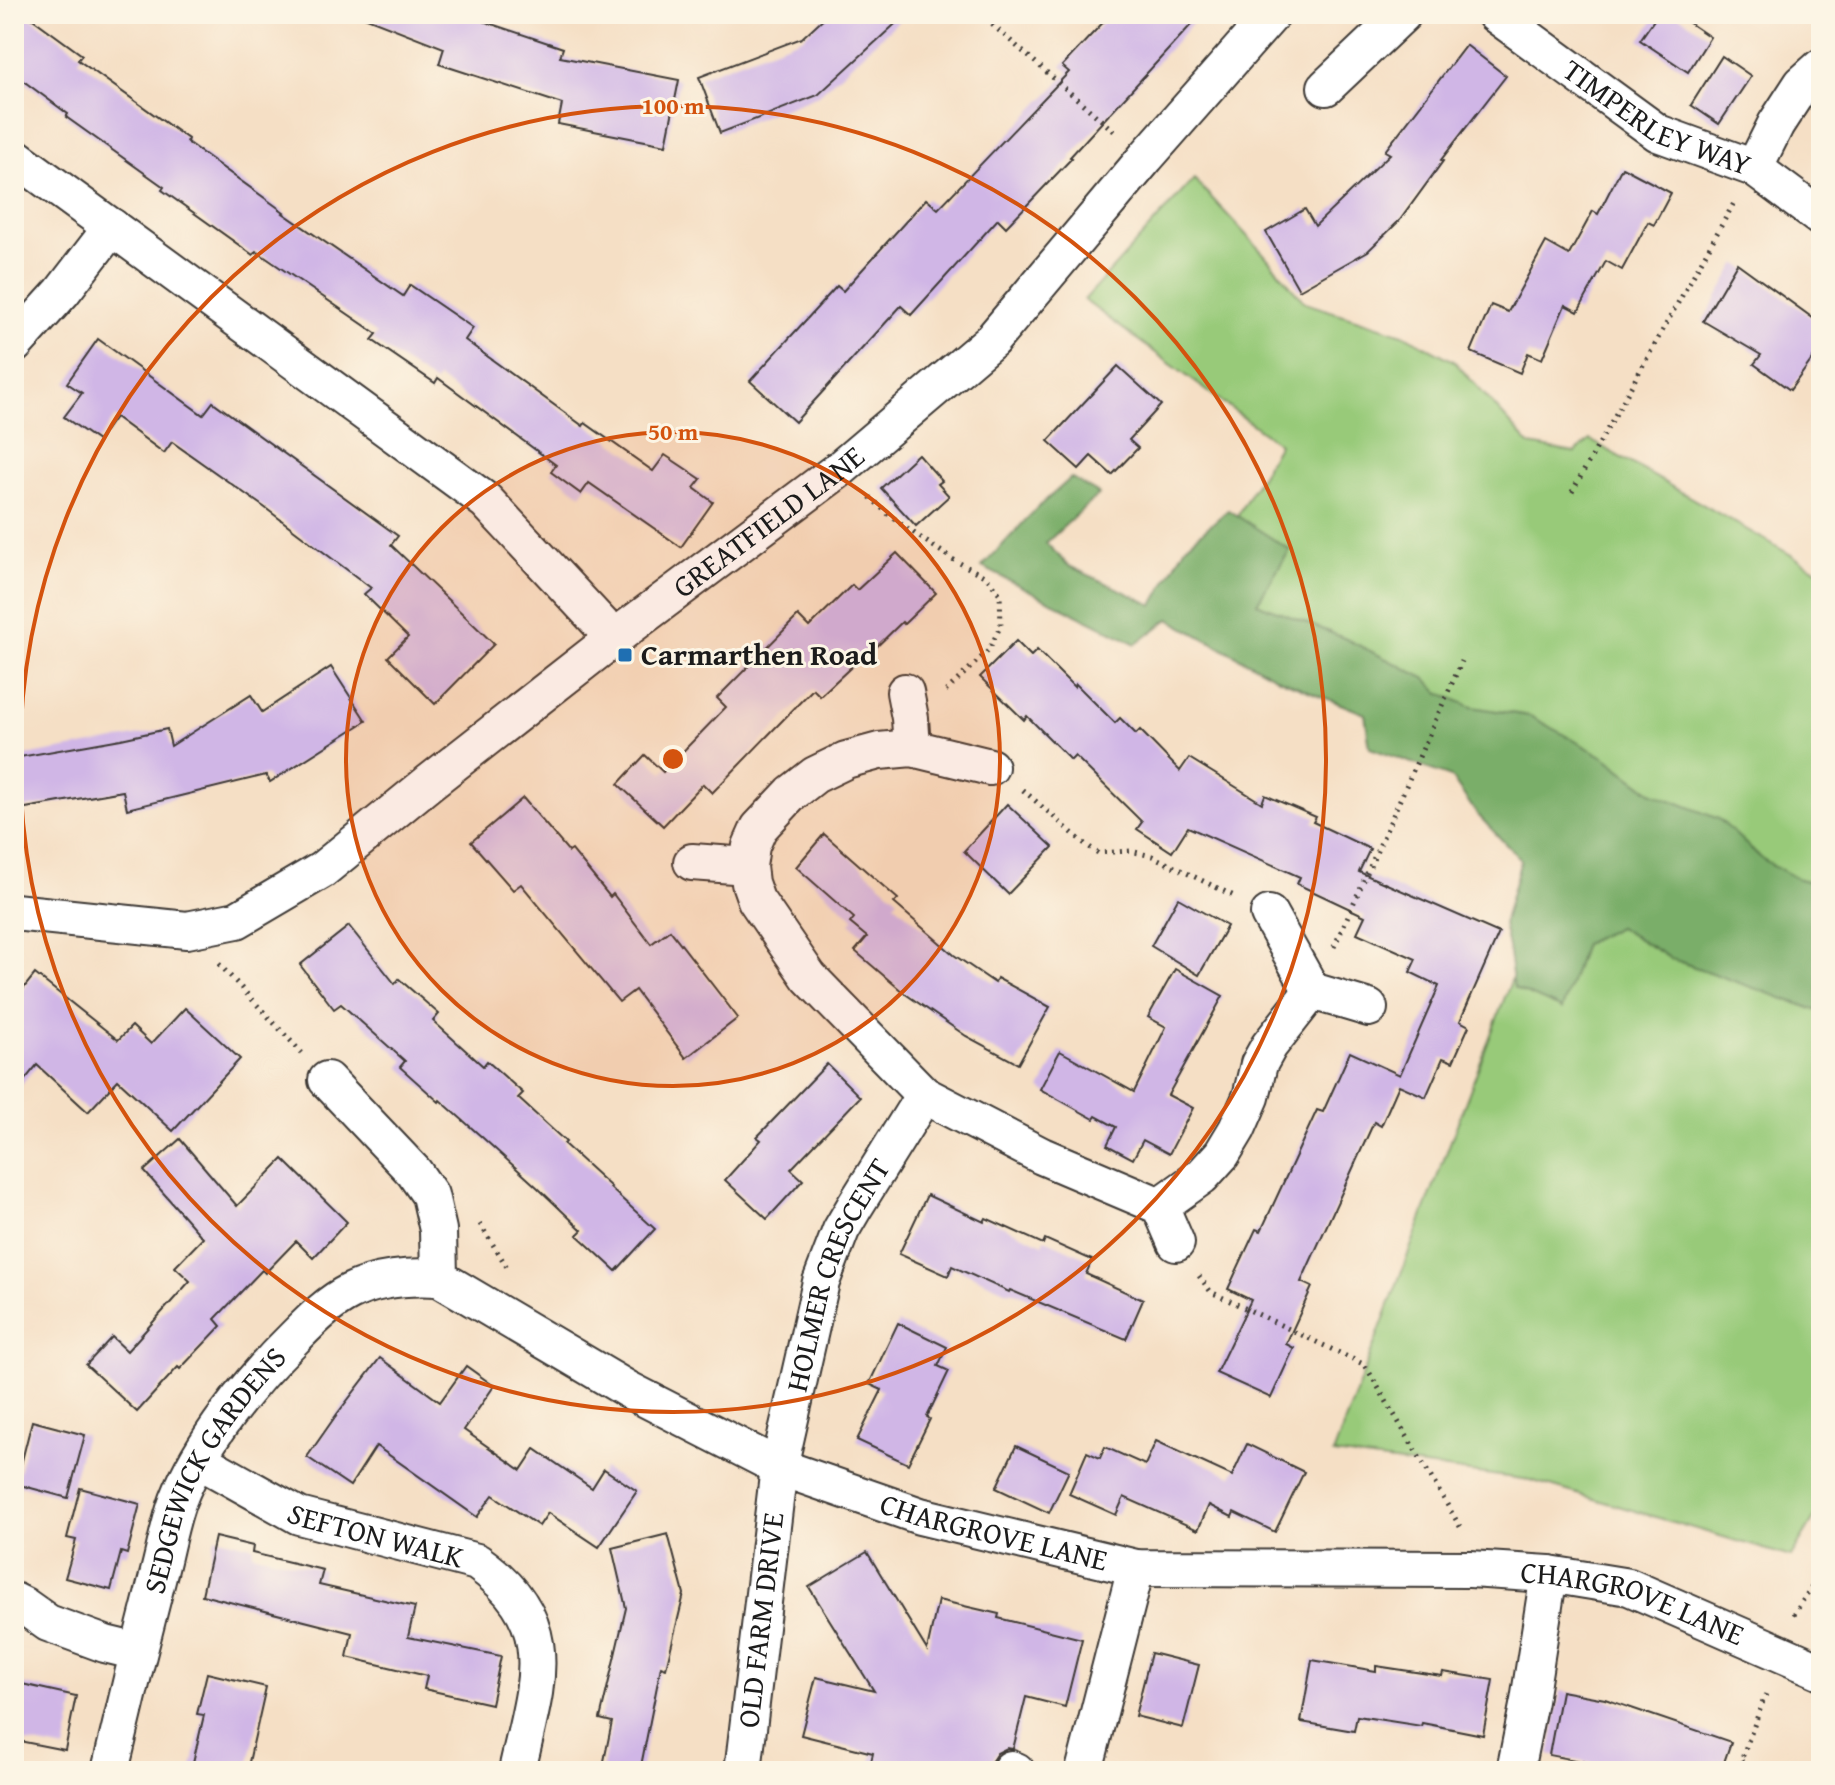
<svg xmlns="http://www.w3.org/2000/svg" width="1835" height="1785" font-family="'Gentium Book Plus',serif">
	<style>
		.green { fill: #98ca79; stroke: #5a734a; stroke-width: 2 }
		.forest { fill: #7aae69; stroke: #4b6542; stroke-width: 2 }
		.building { fill: #d0b6e6 }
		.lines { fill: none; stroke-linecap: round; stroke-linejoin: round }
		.minor-casing { stroke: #3d3935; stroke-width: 40 }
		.path { stroke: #3d3935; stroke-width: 5; stroke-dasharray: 2 6; stroke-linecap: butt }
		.minor { stroke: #fff; stroke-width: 36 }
		.ring { fill: none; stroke: #d4530e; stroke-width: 4 }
		.poi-dot { fill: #1f6fb2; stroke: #fcf5e5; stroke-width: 3 }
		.labels { text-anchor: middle; stroke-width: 6; stroke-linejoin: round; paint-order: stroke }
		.street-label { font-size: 30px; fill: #1c1c1c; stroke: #fcf5e5 }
		.poi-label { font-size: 30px; font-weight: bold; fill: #1c1c1c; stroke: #fcf5e5; text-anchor: start }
		.centre { fill: #d4530e; stroke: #fcf5e5; stroke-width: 4 }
		.ring-label { font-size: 24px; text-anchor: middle; font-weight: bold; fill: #d4530e; stroke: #fcf5e5; stroke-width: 6; stroke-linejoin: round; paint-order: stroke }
	</style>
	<rect width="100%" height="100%" fill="#fcf5e5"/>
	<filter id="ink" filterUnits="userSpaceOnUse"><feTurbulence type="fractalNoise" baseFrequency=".0125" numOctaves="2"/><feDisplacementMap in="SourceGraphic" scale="16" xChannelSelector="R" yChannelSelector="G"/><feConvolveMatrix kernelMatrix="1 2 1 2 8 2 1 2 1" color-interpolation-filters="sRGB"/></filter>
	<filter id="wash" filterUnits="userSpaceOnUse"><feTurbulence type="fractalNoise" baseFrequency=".006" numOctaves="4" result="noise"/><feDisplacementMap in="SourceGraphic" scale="32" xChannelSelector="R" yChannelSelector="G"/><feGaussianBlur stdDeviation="1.8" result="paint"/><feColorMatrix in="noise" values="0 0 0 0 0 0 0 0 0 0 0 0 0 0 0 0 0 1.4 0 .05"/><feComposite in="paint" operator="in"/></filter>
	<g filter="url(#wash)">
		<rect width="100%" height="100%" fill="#f5dfc5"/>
		<g class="green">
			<path d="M1194 179 1264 254 1305 303 1403 334 1454 361 1530 445 1575 453 1590 440 1821 572V927L1200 579 1279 444 1084 300Z"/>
			<path d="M1552 872 1821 988V1507L1791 1557 1530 1480 1333 1454Z"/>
		</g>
		<path class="forest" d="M1071 478 1099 494 1046 543 1069 566 1153 605 1186 546 1228 510 1290 550 1257 603 1344 638 1425 678 1440 693 1472 707 1530 716 1604 757 1651 792 1719 819 1761 858 1796 878 1821 885V1012L1672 959 1618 927 1584 944 1562 1009 1514 988 1508 947 1503 924 1521 860 1477 814 1451 777 1370 748 1365 714 1279 679 1169 619 1136 644 982 567 1036 509Z"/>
		<g id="blocks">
			<g class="building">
				<path d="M14 14H26L82 55 78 60 188 139 187 142 284 212 283 213 403 296 410 285 473 328 465 340 583 426 585 423 653 471 665 455 701 479 694 488 713 502 681 547 589 483 581 494 551 472 556 465 438 378 435 383 372 340 377 334 256 251 253 255 162 190 164 187 66 117 68 114 14 74Z"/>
				<path d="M365 14H462L563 48 560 57 679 80 666 145 558 124 562 104 439 64 444 48 364 17Z"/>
				<path d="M828 14H906L818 95 720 133 699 77 802 38Z"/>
				<path d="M1111 14H1201L1070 157 1072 158 1006 227 998 219 911 315 901 306 795 422 750 381 837 286 843 291 926 199 938 209 1069 72 1062 66Z"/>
				<path d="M1658 14H1676L1710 37 1688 72 1640 40Z"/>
				<path d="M1466 45 1506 76 1441 160 1443 161 1400 220 1368 251 1299 290 1266 232 1305 209 1315 226 1390 154 1385 151Z"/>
				<path d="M1722 56 1751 76 1719 124 1691 105Z"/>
				<path d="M1622 167 1671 193 1654 225 1648 222 1622 270 1606 261 1578 312 1565 305 1542 359 1528 353 1520 373 1471 352 1491 305 1508 312 1546 242 1569 255 1593 211 1598 214Z"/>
				<path d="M1737 263 1821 324V347L1790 390 1754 364 1761 355 1703 321Z"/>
				<path d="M98 339 203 415 213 402 398 536 391 545 494 644 435 704 388 657 408 637 364 594 371 588 264 507 172 442 164 453 115 417 98 441 64 417 82 393 67 383Z"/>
				<path d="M1118 366 1161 405 1129 440 1138 448 1112 475 1091 456 1079 469 1048 441Z"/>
				<path d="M918 454 942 481 938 484 949 496 916 526 881 488Z"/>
				<path d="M897 553 936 593 904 624 902 622 864 659 862 657 820 696 813 689 712 793 703 784 663 826 618 784 645 755 663 772 726 707 717 698 798 616 809 627 852 585 857 590Z"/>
				<path d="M1016 641 1031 656 1037 650 1074 687 1076 684 1115 723 1120 718 1136 734 1140 730 1180 771 1189 758 1262 803 1265 795 1316 817 1313 822 1370 849 1359 872 1499 933 1460 1021 1469 1026 1453 1062 1443 1058 1426 1097 1399 1085 1381 1126 1374 1122 1301 1282 1312 1287 1286 1344 1294 1348 1271 1398 1216 1373 1251 1300 1228 1289 1256 1229 1261 1231 1317 1110 1323 1112 1350 1052 1400 1075 1439 986 1410 972 1416 959 1357 933 1365 916 1297 884 1300 877 1188 827 1172 852 1137 829 1142 822 1075 756 1071 760 1027 716 1024 720 980 677Z"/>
				<path d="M331 667 366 721 270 782 266 775 127 809 123 791 14 810V758L121 739 167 729 171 746 251 695 262 712Z"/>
				<path d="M523 798 569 852 572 850 610 897 613 894 651 944 670 930 738 1018 686 1058 635 990 619 1002 521 884 513 890 471 842Z"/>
				<path d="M1007 804 1053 847 1008 894 964 851Z"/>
				<path d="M824 834 898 899 894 903 954 955 995 983 997 978 1050 1007 1018 1064 966 1036 904 993 855 951 867 937 850 923 854 918 796 867Z"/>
				<path d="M1178 898 1227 926 1199 975 1151 946Z"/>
				<path d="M349 926 395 984 399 979 439 1014 433 1021 483 1066 487 1061 523 1093 518 1098 566 1142 564 1144 611 1187 610 1188 655 1229 616 1271 577 1235 582 1230 538 1188 483 1138 440 1100 439 1102 400 1067 405 1061 341 1004 334 1009 300 965Z"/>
				<path d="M1175 969 1223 996 1168 1095 1193 1108 1169 1154 1143 1140 1133 1159 1107 1145 1116 1127 1096 1116 1094 1119 1040 1089 1060 1051 1134 1092 1166 1027 1148 1017Z"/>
				<path d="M35 974 118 1040 132 1026 151 1044 185 1008 240 1059 173 1131 118 1080 88 1112 37 1065 14 1093V1000Z"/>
				<path d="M827 1064 860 1097 791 1169 803 1180 767 1219 725 1180 761 1140 757 1137Z"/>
				<path d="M180 1139 237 1206 283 1159 347 1222 313 1258 296 1241 265 1273 262 1270 215 1319 221 1326 180 1369 178 1367 137 1412 86 1365 112 1337 127 1351 190 1281 175 1267 203 1238 144 1171Z"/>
				<path d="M927 1195 984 1222 986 1218 1043 1244 1045 1239 1092 1260 1086 1274 1143 1300 1126 1339 1010 1290 1009 1292 952 1266 948 1276 899 1254Z"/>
				<path d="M898 1323 947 1347 938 1366 949 1371 927 1417 930 1419 908 1464 857 1440 882 1390 869 1384Z"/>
				<path d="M380 1358 440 1402 466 1366 494 1386 464 1430 521 1470 535 1449 592 1488 604 1469 637 1491 599 1547 548 1513 539 1526 493 1495 477 1517 376 1446 350 1486 307 1457 337 1414Z"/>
				<path d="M32 1421 85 1435 68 1498 16 1484Z"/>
				<path d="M1156 1441 1232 1476 1247 1444 1304 1472 1275 1532 1234 1512 1232 1517 1209 1505 1198 1530 1124 1497 1116 1515 1069 1494 1087 1452 1100 1458 1105 1447 1145 1465Z"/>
				<path d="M1016 1446 1069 1471 1049 1513 996 1488Z"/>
				<path d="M80 1488 140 1504 127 1554 121 1552 111 1590 65 1578 76 1540 67 1538Z"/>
				<path d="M668 1534 684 1594 666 1668 661 1666 640 1771H602L612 1722 600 1719 626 1608 612 1548Z"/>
				<path d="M215 1537 253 1546 252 1553 323 1570 319 1585 415 1607 408 1637 501 1656 491 1704 424 1689 427 1676 347 1657 352 1633 202 1595Z"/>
				<path d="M867 1552 927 1650 938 1600 999 1614 998 1618 1082 1639 1065 1707 1026 1697 1013 1749 1007 1748 997 1753 991 1762 990 1771H869L873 1753 801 1735 816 1677 874 1691 809 1587Z"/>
				<path d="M1151 1653 1199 1665 1183 1728 1135 1716Z"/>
				<path d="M1312 1660 1376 1671V1666L1442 1676 1443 1672 1493 1680 1483 1735 1422 1723 1421 1726 1357 1716 1354 1731 1301 1722Z"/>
				<path d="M207 1673 266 1687 247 1771H191L204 1715 197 1714Z"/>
				<path d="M22 1684 76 1696 65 1750 14 1740V1722Z"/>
				<path d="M1561 1691 1605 1699 1731 1742 1721 1771H1630L1549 1755Z"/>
			</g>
		</g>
	</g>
	<g filter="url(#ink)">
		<use href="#blocks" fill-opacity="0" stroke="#3d3935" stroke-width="2"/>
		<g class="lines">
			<g class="minor-casing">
				<g id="minor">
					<path id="s1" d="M1495 14 1658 133 1754 168 1821 218"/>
					<path d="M1326 87 1403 14"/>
					<path d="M14 156 486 501 614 638"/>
					<path d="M1754 168 1776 124 1802 84 1821 67"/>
					<path d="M14 345 62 292 112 227"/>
					<path d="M905 692 910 718 912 748"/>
					<path d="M990 767 912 748 879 751 846 760 815 775 792 793 759 828 751 846 748 866 750 883 756 900 809 977 924 1095 1042 1156 1160 1206 1176 1243"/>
					<path d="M692 862 748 866"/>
					<path id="s2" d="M14 912 187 930 237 920 322 870 430 782 614 638 841 468 992 340 1146 157 1272 14"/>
					<path d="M1269 914 1312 991 1369 1008"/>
					<path d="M327 1080 414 1172 430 1195 438 1230 439 1278"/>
					<path d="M1160 1206 1202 1176 1222 1154 1237 1129 1251 1097 1259 1064 1269 1046 1312 991"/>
					<path id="s3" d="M199 1460 299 1516 477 1562C563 1623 536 1684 517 1771"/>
					<path d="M14 1601 24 1606 48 1623 105 1644 138 1652"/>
					<path d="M1011 1769 1016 1771"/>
					<path id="s4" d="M110 1771C125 1706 141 1641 158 1576 165 1551 169 1524 178 1500 200 1443 251 1380 294 1338 311 1321 328 1303 350 1292 378 1278 408 1276 439 1278L627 1389 779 1467 920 1516 1136 1568 1470 1569 1549 1574 1629 1587 1821 1671"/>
					<path id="s5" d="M743 1771 779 1467 821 1282 841 1230 855 1206 924 1095"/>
					<path d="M1084 1771 1136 1568"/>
					<path d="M1515 1771 1529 1701 1549 1574"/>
				</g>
			</g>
			<g class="path">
				<path d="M980 14 1115 132"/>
				<path d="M1572 492 1734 203"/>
				<path d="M870 497 888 514 918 536 954 560 986 577 1000 594 1001 625 989 650 946 691"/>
				<path d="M1023 790 1085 844 1098 853 1130 851 1152 856 1236 897"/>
				<path d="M1334 947 1462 661"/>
				<path d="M219 964 302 1053"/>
				<path d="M480 1224 509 1270"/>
				<path d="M1199 1276 1211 1292 1365 1365 1462 1530"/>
				<path d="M1794 1615 1821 1571"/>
				<path d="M1741 1761 1762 1771"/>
				<path d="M1737 1771 1767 1691"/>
			</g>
			<use href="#minor" class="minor"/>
		</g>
	</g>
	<circle cx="673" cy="759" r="327" fill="#d4530e" fill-opacity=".12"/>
	<g class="ring">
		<circle cx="673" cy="759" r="327"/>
		<circle cx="673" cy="759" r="653"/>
	</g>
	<rect class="poi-dot" x="617" y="647" width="16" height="16" rx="4"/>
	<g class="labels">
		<g class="street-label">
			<text dy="10" stroke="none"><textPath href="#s1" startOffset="194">TIMPERLEY WAY</textPath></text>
			<text dy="10" stroke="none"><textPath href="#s2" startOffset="890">GREATFIELD LANE</textPath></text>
			<text dy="10" stroke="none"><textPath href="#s5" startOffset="508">HOLMER CRESCENT</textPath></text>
			<text dy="10" stroke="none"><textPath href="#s4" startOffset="322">SEDGEWICK GARDENS</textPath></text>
			<text dy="10" stroke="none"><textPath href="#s4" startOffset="1258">CHARGROVE LANE</textPath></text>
			<text dy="10" stroke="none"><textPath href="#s3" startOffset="194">SEFTON WALK</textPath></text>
			<text dy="10" stroke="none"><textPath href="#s4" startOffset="1906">CHARGROVE LANE</textPath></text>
			<text dy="10" stroke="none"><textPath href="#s5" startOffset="152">OLD FARM DRIVE</textPath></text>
		</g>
		<g class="poi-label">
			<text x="641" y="665">Carmarthen Road</text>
		</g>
	</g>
	<circle cx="673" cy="759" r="12" class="centre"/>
	<g class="ring-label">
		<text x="673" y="114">100 m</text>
		<text x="673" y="440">50 m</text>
	</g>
	<rect width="1835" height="1785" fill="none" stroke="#fcf5e5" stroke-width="48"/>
</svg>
